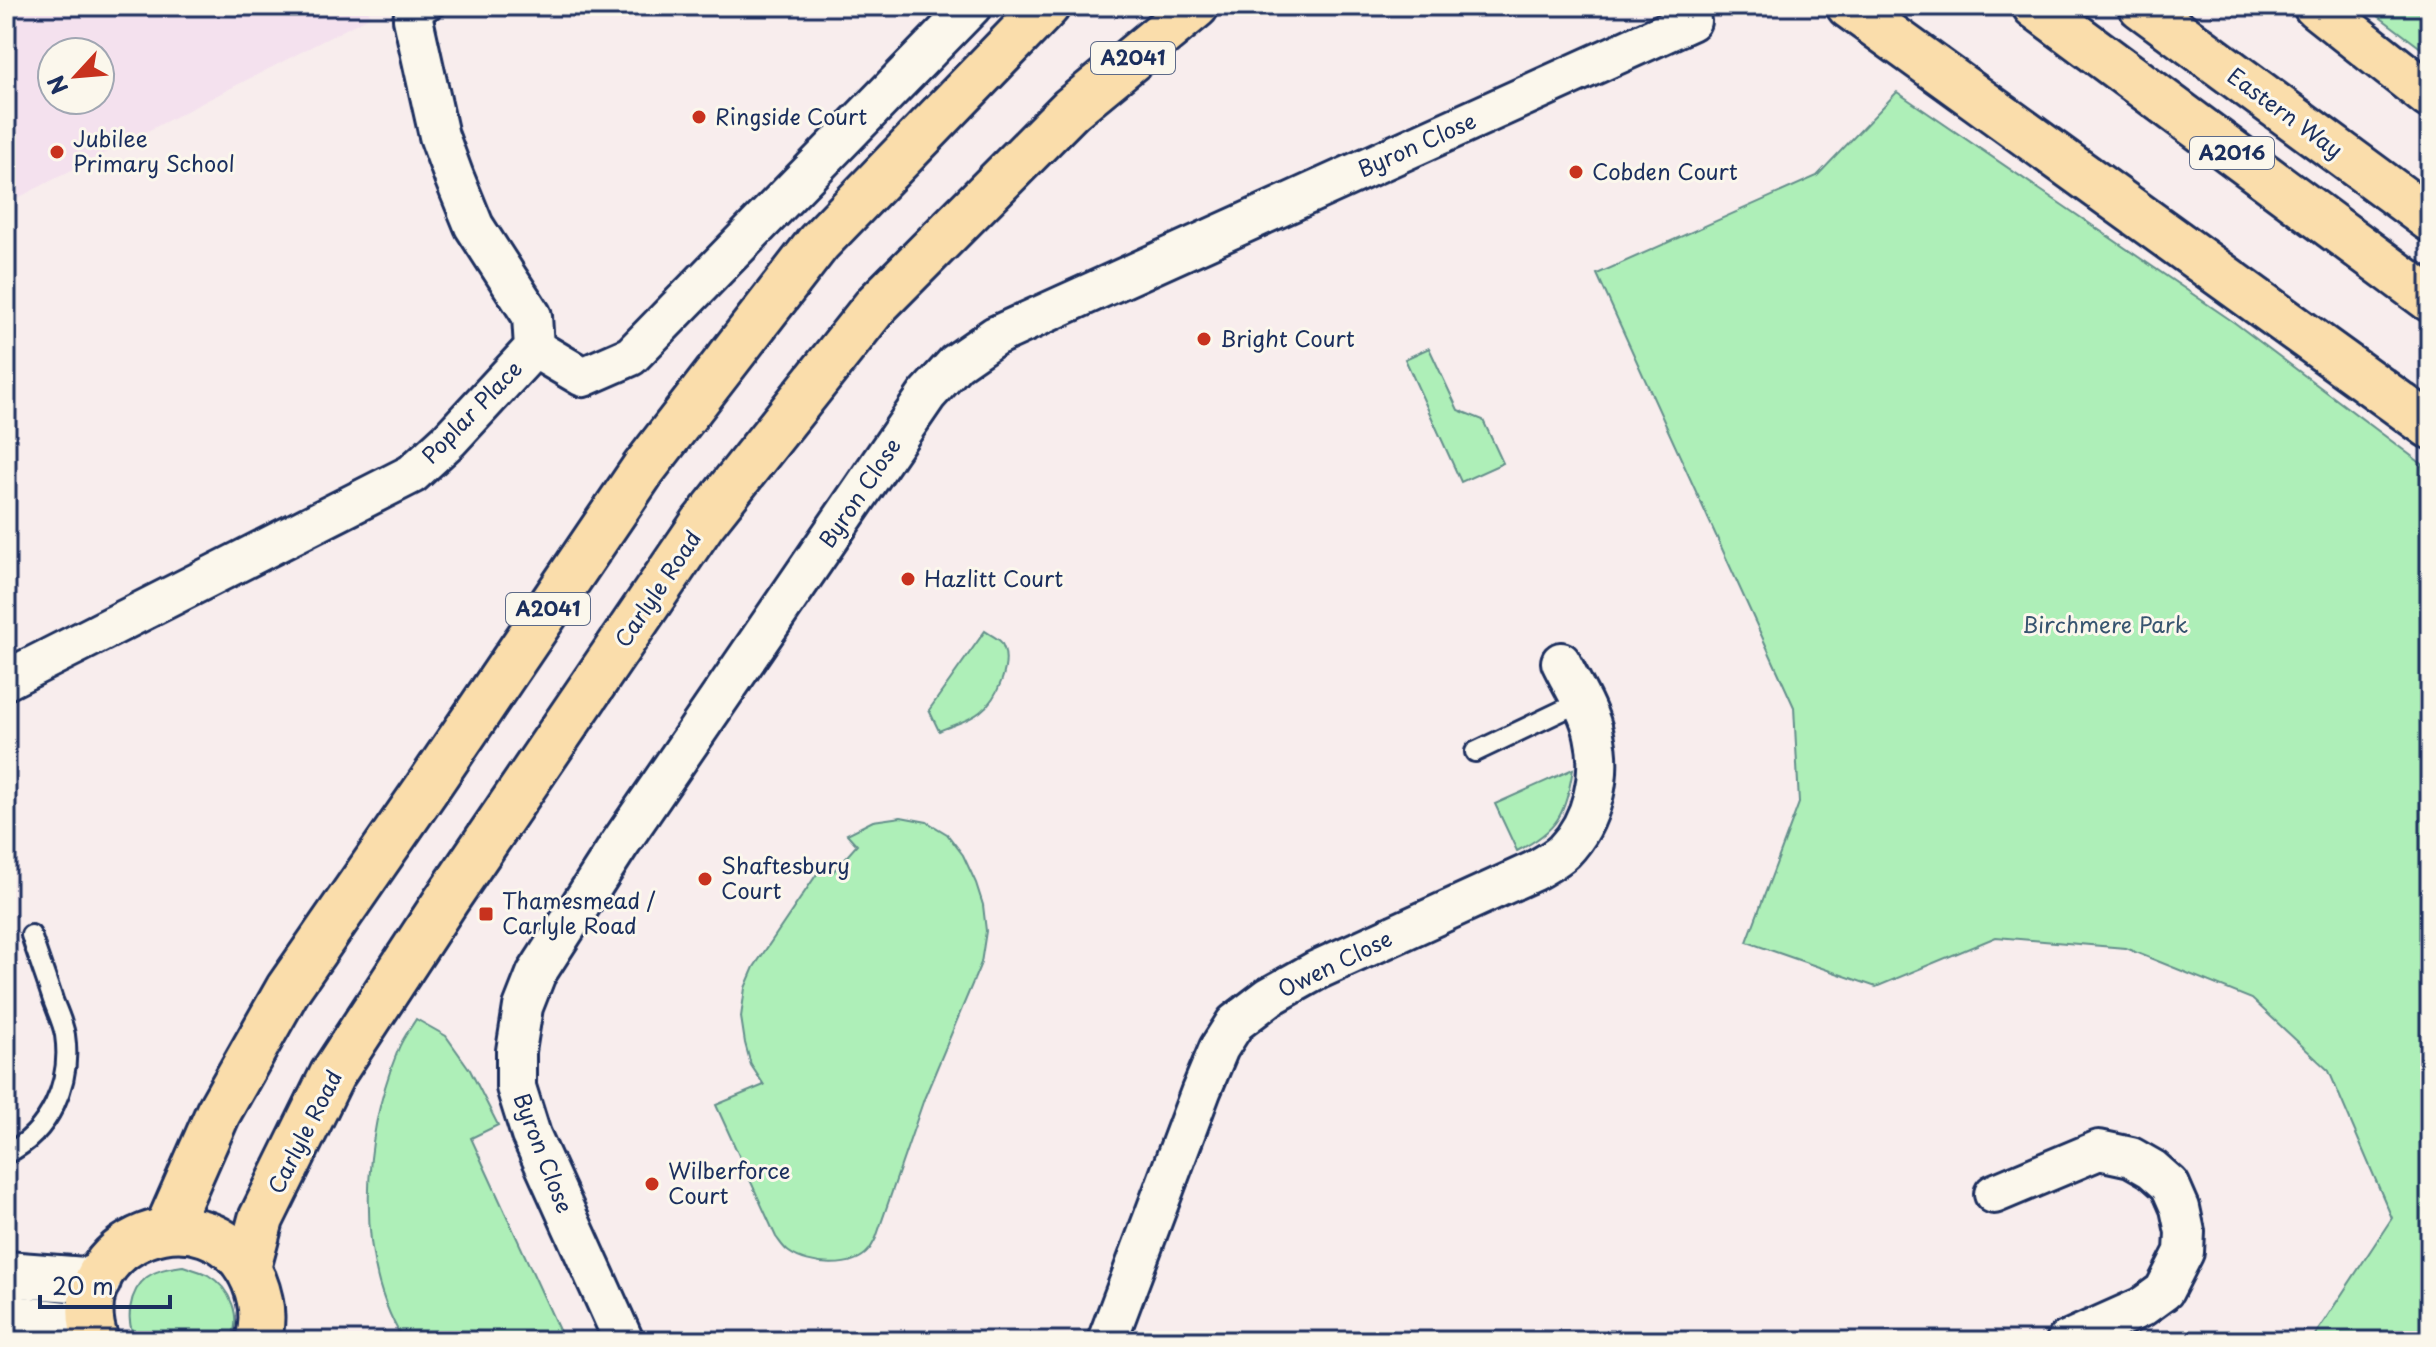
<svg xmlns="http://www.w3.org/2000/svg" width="2436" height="1347" font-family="'Playpen Sans',sans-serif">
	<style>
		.built { fill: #f4e1ee; fill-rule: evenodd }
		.green { fill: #aeefb8; stroke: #648f8b; stroke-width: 2 }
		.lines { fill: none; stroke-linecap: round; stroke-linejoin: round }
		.lane-casing { stroke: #1b2f5e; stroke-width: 24 }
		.street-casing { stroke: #1b2f5e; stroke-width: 44 }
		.secondary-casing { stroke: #1b2f5e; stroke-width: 50 }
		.primary-casing { stroke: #1b2f5e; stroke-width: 50 }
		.lane { stroke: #fbf7ec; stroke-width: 18 }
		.street { stroke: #fbf7ec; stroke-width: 38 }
		.secondary { stroke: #fbf7ec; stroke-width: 44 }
		.primary { stroke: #faddab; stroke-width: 44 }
		.poi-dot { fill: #c8321e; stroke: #fbf7ec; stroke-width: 3 }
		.labels { text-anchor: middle; stroke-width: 6; stroke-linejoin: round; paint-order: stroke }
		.shield { fill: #fbf7ec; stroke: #5e6b89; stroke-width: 2 }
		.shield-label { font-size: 20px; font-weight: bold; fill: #1b2f5e }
		.street-label { font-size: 22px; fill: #1b2f5e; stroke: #fbf7ec }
		.poi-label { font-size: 22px; fill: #1b2f5e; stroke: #fbf7ec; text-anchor: start }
		.park-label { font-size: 22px; fill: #385570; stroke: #fbf7ec }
	</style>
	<rect width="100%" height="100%" fill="#f8eded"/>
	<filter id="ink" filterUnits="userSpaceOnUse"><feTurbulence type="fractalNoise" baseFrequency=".0125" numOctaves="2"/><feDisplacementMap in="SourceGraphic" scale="16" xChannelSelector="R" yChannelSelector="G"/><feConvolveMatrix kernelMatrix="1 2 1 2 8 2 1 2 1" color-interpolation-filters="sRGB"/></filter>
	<g filter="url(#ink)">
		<path class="built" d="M6 6H366L371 16 6 204ZM52 52H100V100H52Z"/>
		<g class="green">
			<path d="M2365 6H2430V55Z"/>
			<path d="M1897 92 2235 323 2430 470V1341H2311L2392 1218 2329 1071 2252 999 2125 948 1996 937 1876 987 1747 942 1799 803 1794 707 1597 274 1817 176Z"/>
			<path d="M1429 348 1458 410 1483 420 1503 463 1461 482 1405 359Z"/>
			<path d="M985 631C989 634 998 638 1001 642 1014 663 997 699 980 712 969 721 952 725 939 731L929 710Z"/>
			<path d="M1573 769C1565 814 1559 830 1517 851L1495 804Z"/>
			<path d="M901 817 927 822 947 834 963 855 976 883 983 905 986 931 981 963 924 1099 876 1238C874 1242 872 1246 869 1250 853 1270 808 1266 789 1252 784 1249 780 1242 776 1237L716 1105 764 1085 751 1065 745 1043 741 1017 745 988 754 967 823 865 833 872 857 845 847 834 873 821Z"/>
			<path d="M416 1019 446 1036 470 1070 498 1125 471 1138 564 1341H404C353 1258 363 1137 398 1050 402 1039 410 1029 416 1019Z"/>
			<path d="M183 1266C191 1269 201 1271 208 1275 230 1288 243 1317 230 1341H137C124 1322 129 1291 147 1277 158 1269 171 1268 183 1266Z"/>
		</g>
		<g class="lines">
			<g class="lane-casing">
				<g id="lane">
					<path d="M413 19 437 6"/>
					<path d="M1475 752 1580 702"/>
					<path d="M6 1154C50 1133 72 1082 65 1035 63 1023 57 1011 53 1000 46 978 38 957 31 935"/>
				</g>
			</g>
			<g class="street-casing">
				<g id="street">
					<path d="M534 348 583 377 631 356 972 6"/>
					<path d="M6 680 412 474 449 440 534 348 532 316 474 226 454 177 439 136 413 19"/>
					<path d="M1994 1194 2099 1150 2131 1157 2152 1169 2170 1185 2180 1208 2185 1232 2184 1252 2164 1291 2142 1307 2066 1341"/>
					<path d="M624 1341 531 1135 516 1087V1051L523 1007 536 974 619 845 927 395 956 363 995 336 1691 21"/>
					<path d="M1107 1341 1201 1091 1219 1048 1235 1023 1269 997 1317 970 1534 871C1544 865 1556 859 1564 851 1593 821 1603 774 1594 735 1589 710 1572 685 1561 662"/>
				</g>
			</g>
			<g class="secondary-casing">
				<g id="secondary">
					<path d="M6 1274 98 1281"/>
					<path d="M6 1317 91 1327"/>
				</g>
			</g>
			<g class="primary-casing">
				<g id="primary">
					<path d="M1849 6 2430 426"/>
					<path d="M2035 6 2430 299"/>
					<path d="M2141 6 2430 219"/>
					<path d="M2316 6 2430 96"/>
					<path d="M167 1229 218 1113 288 989 427 788 644 468 818 243 1047 6"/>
					<path d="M248 1268 261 1219 332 1075 447 899 703 523 877 304 1071 109 1196 6"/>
					<path d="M96 1341C60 1241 211 1181 254 1281 262 1301 264 1321 258 1341"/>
				</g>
			</g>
			<use href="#lane" class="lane"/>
			<use href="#street" class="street"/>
			<use href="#secondary" class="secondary"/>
			<use href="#primary" class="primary"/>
		</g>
	</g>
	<g class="poi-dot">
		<circle cx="699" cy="117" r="8"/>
		<circle cx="57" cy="152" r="8"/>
		<circle cx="1576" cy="172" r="8"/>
		<circle cx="1204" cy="339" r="8"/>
		<circle cx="908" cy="579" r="8"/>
		<circle cx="705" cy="879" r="8"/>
		<rect x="478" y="906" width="16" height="16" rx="4"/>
		<circle cx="652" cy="1184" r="8"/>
	</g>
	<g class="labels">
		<g class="shield">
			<rect x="1091" y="42" width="84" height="32" rx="6"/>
			<rect x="2190" y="137" width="84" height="32" rx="6"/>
			<rect x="506" y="593" width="84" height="32" rx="6"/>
		</g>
		<g class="shield-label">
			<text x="1133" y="65">A2041</text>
			<text x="2232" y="160">A2016</text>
			<text x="548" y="616">A2041</text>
		</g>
		<g class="street-label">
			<text transform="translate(2285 113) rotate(36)" y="8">Eastern Way</text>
			<text transform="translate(1417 145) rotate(-24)" y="8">Byron Close</text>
			<text transform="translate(472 412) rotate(-46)" y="8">Poplar Place</text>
			<text transform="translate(860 493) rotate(-56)" y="8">Byron Close</text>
			<text transform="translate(658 589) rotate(-56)" y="8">Carlyle Road</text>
			<text transform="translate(1335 964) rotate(-26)" y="8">Owen Close</text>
			<text transform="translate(305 1132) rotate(-63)" y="8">Carlyle Road</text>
			<text transform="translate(543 1153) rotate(69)" y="8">Byron Close</text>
		</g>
		<g class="poi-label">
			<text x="715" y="125">Ringside Court</text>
			<text x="73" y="147">Jubilee<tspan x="73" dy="25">Primary School</tspan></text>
			<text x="1592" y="180">Cobden Court</text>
			<text x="1220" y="347">Bright Court</text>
			<text x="924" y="587">Hazlitt Court</text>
			<text x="721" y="874">Shaftesbury<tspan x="721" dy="25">Court</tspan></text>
			<text x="502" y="909">Thamesmead /<tspan x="502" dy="25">Carlyle Road</tspan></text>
			<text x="668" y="1179">Wilberforce<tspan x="668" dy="25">Court</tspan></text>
		</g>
		<g class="park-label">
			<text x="2105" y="633">Birchmere Park</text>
		</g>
	</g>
	<rect width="2436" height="1347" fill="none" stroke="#fbf7ec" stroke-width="32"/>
	<rect x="16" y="16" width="2404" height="1315" fill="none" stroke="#1b2f5e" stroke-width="3" filter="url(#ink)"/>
	<g transform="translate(76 76) rotate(244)"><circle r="38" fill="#fbf7ec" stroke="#a1a7b3" stroke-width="2"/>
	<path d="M0-6L14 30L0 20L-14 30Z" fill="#c8321e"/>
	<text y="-12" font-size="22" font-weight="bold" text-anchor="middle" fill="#1b2f5e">N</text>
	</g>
	<path d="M40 1295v12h130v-12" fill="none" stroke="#1b2f5e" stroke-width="4"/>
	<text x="52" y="1295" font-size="24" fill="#1b2f5e" stroke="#fbf7ec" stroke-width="6" paint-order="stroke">20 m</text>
</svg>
